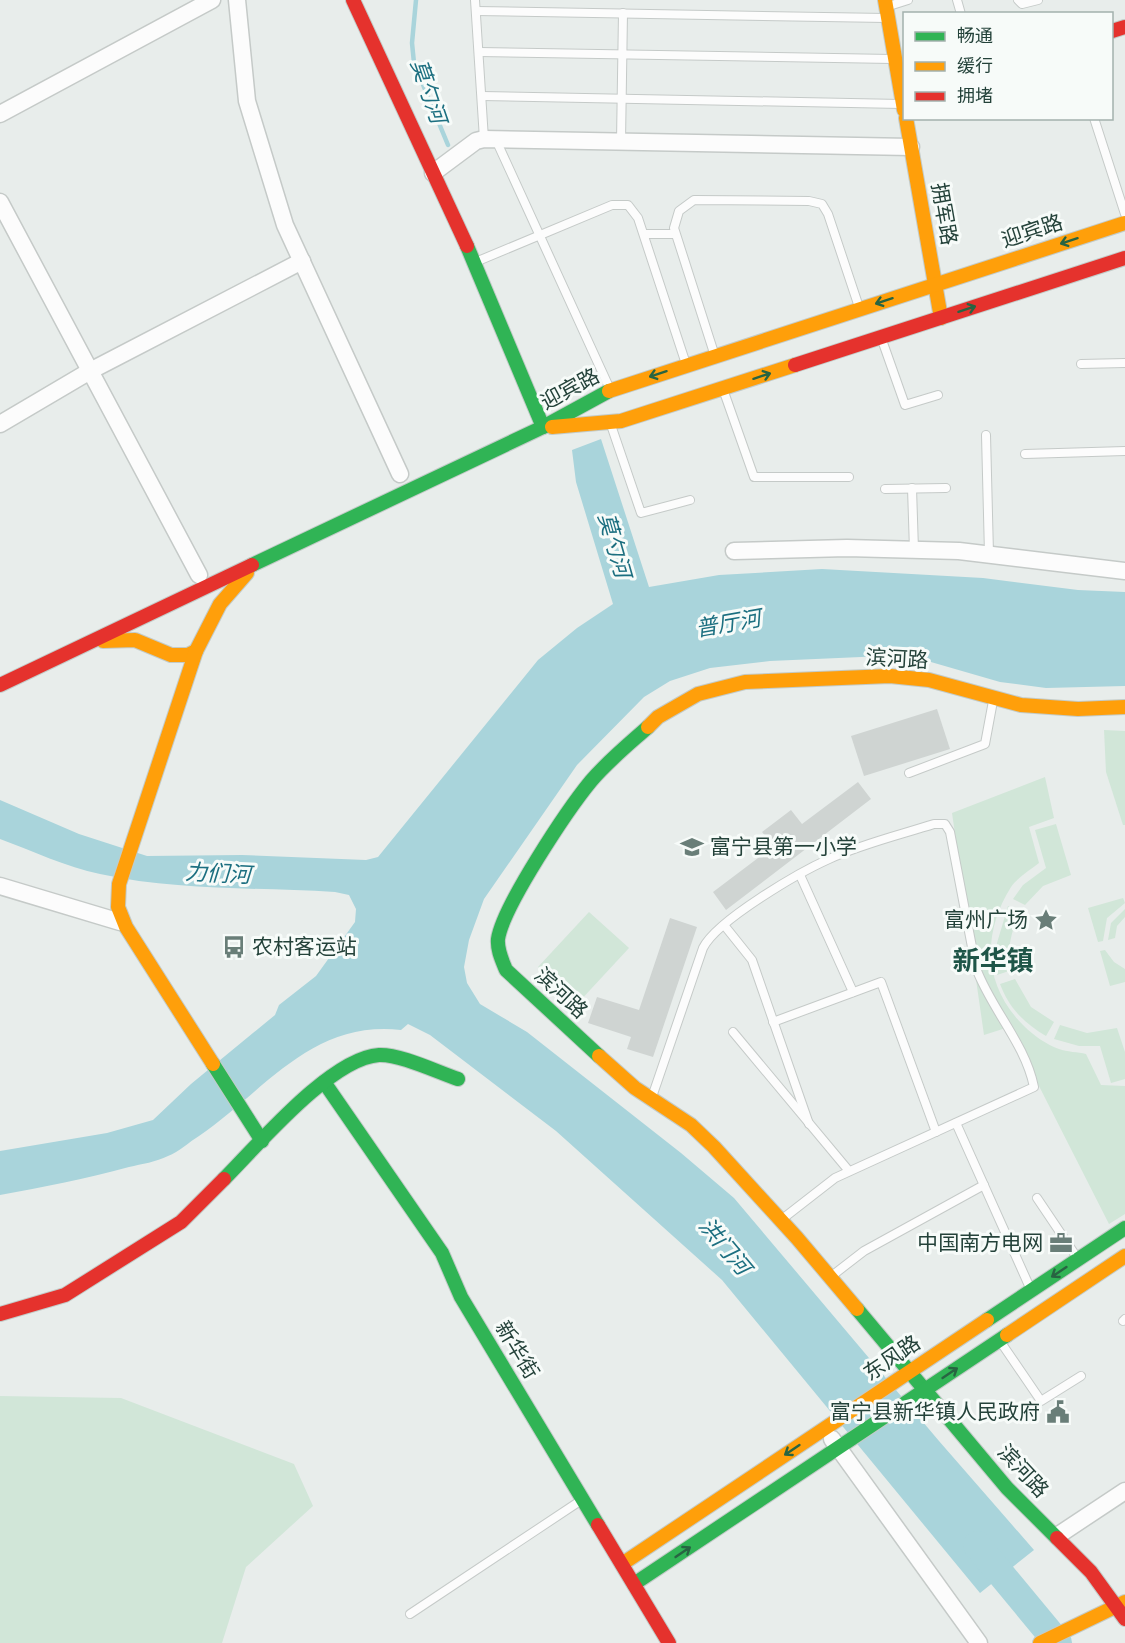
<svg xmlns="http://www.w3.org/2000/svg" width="1125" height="1643" font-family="Overpass,'Noto Sans SC',sans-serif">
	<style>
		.green { fill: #d1e6d8 }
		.water { fill: #a9d4db }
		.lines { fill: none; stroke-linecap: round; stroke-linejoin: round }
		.stream { stroke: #a9d4db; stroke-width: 4.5 }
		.river { stroke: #a9d4db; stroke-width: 28 }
		.building { fill: #cfd4d2 }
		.lane-casing { stroke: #c5cac8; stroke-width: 10 }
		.street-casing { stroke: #c5cac8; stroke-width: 19 }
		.fast-casing { stroke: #c3cbc8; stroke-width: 16 }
		.slow-casing { stroke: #c3cbc8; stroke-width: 16 }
		.jam-casing { stroke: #c3cbc8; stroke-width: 16 }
		.lane { stroke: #fcfcfc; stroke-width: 8 }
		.street { stroke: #fcfcfc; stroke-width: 16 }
		.fast { stroke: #30b455; stroke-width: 14 }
		.slow { stroke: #ff9f0a; stroke-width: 14 }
		.jam { stroke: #e5322d; stroke-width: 14 }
		.oneway { stroke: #286442 }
		.labels { text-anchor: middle; stroke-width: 6; stroke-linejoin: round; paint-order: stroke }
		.street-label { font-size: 21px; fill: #24423a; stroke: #f7fbf9 }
		.poi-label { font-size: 21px; fill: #24423a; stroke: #f7fbf9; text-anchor: end }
		.water-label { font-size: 22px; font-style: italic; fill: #1c6f80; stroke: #f7fbf9 }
		.district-label { font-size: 27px; font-weight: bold; fill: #1f5548; stroke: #f7fbf9 }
	</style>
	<rect width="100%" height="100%" fill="#e8edeb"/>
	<g class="green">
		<path d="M1104 730 1125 731V825H1123L1106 772Z"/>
		<path d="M1045 777 1054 818 1029 827 1039 863C1030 870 1017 878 1011 887 981 935 984 987 1024 1026 1033 1035 1047 1045 1059 1049 1067 1052 1078 1052 1086 1054L1101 1085 1125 1086V1214L1109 1224 1009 1027 984 1035 952 813Z"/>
		<path d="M1056 824 1071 875 1043 886 1025 905 1013 899 1023 885 1046 868 1035 830Z"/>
		<path d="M1123 898 1125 903 1107 918 1103 941 1098 942 1088 908Z"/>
		<path d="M1008 906 1020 913C1011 931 1006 951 1012 970L997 975V943Z"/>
		<path d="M1125 909V917L1117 926 1115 938 1108 940 1111 923Z"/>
		<path d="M589 912 629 948 578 1003 538 967Z"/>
		<path d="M1105 950 1114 962 1125 969V982L1110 986 1100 951Z"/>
		<path d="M1015 979 1031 1007 1054 1022 1046 1036C1024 1023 1009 1008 1000 984Z"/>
		<path d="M1060 1025 1087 1033 1117 1028 1125 1052V1079L1111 1083 1100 1046H1079L1054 1039Z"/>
		<path d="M0 1396 121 1398 294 1464 313 1506 246 1567 222 1643H0Z"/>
	</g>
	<path class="water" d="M601 439 649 587 719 575 822 569 983 578 1078 590 1125 592V686L1046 688 1000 682 924 660 884 656 770 661 710 668 670 681 644 697 577 765 484 899 469 940 464 967 467 983 480 1004 527 1032 681 1153 734 1198 939 1441 1034 1550 980 1593 722 1280 556 1131 430 1035 408 1024 401 1030C311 1020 265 1091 199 1136 189 1142 179 1152 168 1156 156 1162 142 1164 129 1167 86 1179 43 1187 0 1195V1151L107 1133 153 1120 191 1084 275 1015 279 1005 316 976 355 922 356 909 349 895 335 892C256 887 178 891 100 874 66 867 33 851 0 839V800L79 834 147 856 242 855 366 860 378 857 538 660 577 628 613 604 576 482 572 450Z"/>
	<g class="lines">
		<path class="stream" d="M416 0 412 43 414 63 448 145"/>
		<path class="river" d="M977 1545 1058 1643"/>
	</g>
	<g class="building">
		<path d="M937 709 950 749 864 776 851 736Z"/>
		<path d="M858 782 871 799 726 910 713 892 774 846 762 832 791 810 802 824Z"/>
		<path d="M670 918 697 927 653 1057 627 1049 631 1037 588 1023 597 997 639 1010Z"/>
	</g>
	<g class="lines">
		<g class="lane-casing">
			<g id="lane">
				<path d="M475 0 484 139"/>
				<path d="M957 0 961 14"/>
				<path d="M1018 0 1022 4 1038 0"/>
				<path d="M889 6 908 0"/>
				<path d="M476 11 886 18"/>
				<path d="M479 52 892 59"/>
				<path d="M482 96 901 104"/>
				<path d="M1094 118 1125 214"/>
				<path d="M496 140 609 387"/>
				<path d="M621 141 623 13"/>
				<path d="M644 234H675"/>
				<path d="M478 261 612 205H628L638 218 686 364"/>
				<path d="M882 340 905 405 938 395"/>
				<path d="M714 353 674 228 679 211 694 200 809 201 822 204 828 214 859 307"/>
				<path d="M1081 364 1125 363"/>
				<path d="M724 392 754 477H849"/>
				<path d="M611 425 641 513 690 500"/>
				<path d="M986 435 989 554"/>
				<path d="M1025 454 1125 451"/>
				<path d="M912 488 914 550"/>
				<path d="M885 489 946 488"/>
				<path d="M909 773 985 744 993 701"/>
				<path d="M800 875 853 992"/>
				<path d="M724 925 752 960 809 1124"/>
				<path d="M773 1022 881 982 936 1132"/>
				<path d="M733 1032 849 1171"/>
				<path d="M652 1097 703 948C717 920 800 872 829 859 862 844 899 835 934 824H945L950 832 976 968C991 1009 1025 1043 1034 1087L835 1178 781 1220"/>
				<path d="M956 1123 1031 1290"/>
				<path d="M1037 1198 1078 1259"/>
				<path d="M833 1275 864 1251 984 1185"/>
				<path d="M1123 1321 1125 1319"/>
				<path d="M1000 1341 1041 1401 1081 1376"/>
				<path d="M410 1614 580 1501"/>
			</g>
		</g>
		<g class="street-casing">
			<g id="street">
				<path d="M237 0 247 101 285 225 400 474"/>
				<path d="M0 114 212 0"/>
				<path d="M433 173 476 141 484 139 911 147"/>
				<path d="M0 202 199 575"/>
				<path d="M0 424 90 371 302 261"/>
				<path d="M734 551 847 548 959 551 1125 571"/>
				<path d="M0 886 120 922"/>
				<path d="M832 1439 979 1643"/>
				<path d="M1057 1536 1125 1491"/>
			</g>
		</g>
		<g class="fast-casing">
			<g id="fast">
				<path d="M467 246 543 427"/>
				<path d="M252 565 543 427 609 391"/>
				<path d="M599 1056 506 970C502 960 497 950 498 939 503 906 568 809 591 781 608 761 629 744 648 727"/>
				<path d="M213 1064 262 1141"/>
				<path d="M324 1082 442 1253 461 1297 598 1525"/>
				<path d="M224 1179C258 1145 331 1058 379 1055 400 1054 437 1072 458 1079"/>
				<path d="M857 1309 1007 1488 1057 1538"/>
				<path d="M987 1320 1125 1228"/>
				<path d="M634 1584 1007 1335"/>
			</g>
		</g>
		<g class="slow-casing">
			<g id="slow">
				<path d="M885 0 904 110"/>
				<path d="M906 118 941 318"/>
				<path d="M609 391 1125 223"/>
				<path d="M552 427 621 421 795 365"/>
				<path d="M103 641 135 640 171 655H188L196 651 220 604 247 573"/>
				<path d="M196 651 119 884 118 907 126 927 213 1064"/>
				<path d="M648 727 658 717 698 694 745 682 890 676 929 680 1021 705 1078 709 1125 707"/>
				<path d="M599 1056 635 1088 691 1125 714 1147 797 1238 857 1309"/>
				<path d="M1007 1335 1125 1256"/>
				<path d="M622 1564 987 1320"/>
				<path d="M1040 1643 1125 1602"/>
			</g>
		</g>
		<g class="jam-casing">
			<g id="jam">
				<path d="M353 0 467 246"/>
				<path d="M1112 31 1125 27"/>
				<path d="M795 365 1125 258"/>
				<path d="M0 685 252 565"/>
				<path d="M0 1314 65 1295 181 1222 224 1179"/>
				<path d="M598 1525 669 1643"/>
				<path d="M1057 1538 1091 1572 1125 1619"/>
			</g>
		</g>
		<use href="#lane" class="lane"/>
		<use href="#street" class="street"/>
		<use href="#fast" class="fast"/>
		<use href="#slow" class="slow"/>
		<use href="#jam" class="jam"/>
	</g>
	<defs><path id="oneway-shaft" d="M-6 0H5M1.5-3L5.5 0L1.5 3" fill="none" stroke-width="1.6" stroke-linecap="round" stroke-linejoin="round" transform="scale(1.5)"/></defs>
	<g class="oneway">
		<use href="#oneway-shaft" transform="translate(1069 241) rotate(162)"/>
		<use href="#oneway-shaft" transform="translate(884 301) rotate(162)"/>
		<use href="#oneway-shaft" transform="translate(967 309) rotate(-18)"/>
		<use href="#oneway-shaft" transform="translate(658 374) rotate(162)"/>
		<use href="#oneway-shaft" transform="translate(762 376) rotate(-18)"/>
		<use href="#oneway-shaft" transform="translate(1059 1272) rotate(146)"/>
		<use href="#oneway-shaft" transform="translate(950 1373) rotate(-34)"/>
		<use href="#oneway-shaft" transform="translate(792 1450) rotate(146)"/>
		<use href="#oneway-shaft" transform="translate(683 1552) rotate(-34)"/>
	</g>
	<defs>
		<g id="school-bare" transform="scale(1.8)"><path d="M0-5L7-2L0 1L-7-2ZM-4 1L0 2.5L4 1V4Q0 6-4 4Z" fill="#697e78" stroke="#f7fbf9" stroke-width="2.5" paint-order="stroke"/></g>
		<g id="sight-bare" transform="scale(1.8)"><path d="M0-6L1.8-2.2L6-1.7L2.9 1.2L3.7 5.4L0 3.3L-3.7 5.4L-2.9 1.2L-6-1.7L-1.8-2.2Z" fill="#697e78" stroke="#f7fbf9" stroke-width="2.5" paint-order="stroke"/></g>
		<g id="bus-bare" transform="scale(1.8)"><path d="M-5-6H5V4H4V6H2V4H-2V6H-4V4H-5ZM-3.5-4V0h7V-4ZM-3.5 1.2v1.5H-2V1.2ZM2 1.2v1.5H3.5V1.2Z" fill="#697e78" stroke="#f7fbf9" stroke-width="2.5" paint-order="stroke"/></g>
		<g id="office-bare" transform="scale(1.8)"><path d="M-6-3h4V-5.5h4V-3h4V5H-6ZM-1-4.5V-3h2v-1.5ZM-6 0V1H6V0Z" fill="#697e78" stroke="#f7fbf9" stroke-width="2.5" paint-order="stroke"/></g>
		<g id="civic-bare" transform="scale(1.8)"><path d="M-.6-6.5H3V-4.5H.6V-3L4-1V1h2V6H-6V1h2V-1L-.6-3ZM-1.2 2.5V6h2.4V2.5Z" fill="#697e78" stroke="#f7fbf9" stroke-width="2.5" paint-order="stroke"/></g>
	</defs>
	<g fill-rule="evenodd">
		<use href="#school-bare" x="692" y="847"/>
		<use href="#sight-bare" x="1046" y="920"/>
		<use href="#bus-bare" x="234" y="947"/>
		<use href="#office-bare" x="1061" y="1243"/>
		<use href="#civic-bare" x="1058" y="1412"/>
	</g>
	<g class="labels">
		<g class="street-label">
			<text transform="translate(944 214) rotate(80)" y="7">拥军路</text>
			<text transform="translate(1032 231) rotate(-18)" y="7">迎宾路</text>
			<text transform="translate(570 389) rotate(-28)" y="7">迎宾路</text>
			<text transform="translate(897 659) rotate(3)" y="7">滨河路</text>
			<text transform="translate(561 993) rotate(43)" y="7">滨河路</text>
			<text transform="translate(517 1350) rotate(59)" y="7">新华街</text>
			<text transform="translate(892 1358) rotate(-34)" y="7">东风路</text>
			<text transform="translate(1023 1471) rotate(47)" y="7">滨河路</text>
		</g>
		<g class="poi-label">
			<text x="710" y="854" text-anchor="start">富宁县第一小学</text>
			<text x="1028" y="927">富州广场</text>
			<text x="252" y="954" text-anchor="start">农村客运站</text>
			<text x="1043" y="1250">中国南方电网</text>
			<text x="1040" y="1419">富宁县新华镇人民政府</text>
		</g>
		<g class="water-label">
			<text transform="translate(429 91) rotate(71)" y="8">莫勺河</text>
			<text transform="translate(615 545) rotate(74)" y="8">莫勺河</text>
			<text transform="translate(728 623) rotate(-10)" y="8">普厅河</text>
			<text transform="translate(218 873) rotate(3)" y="8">力们河</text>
			<text transform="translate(725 1246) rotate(50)" y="8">洪门河</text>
		</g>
		<g class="district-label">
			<text x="993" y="970">新华镇</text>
		</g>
	</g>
	<rect x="903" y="12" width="210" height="108" fill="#f7fbf9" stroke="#a3b1ad" stroke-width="1.5"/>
	<rect x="915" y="32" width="30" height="9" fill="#30b455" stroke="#a3b1ad" stroke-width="1.5"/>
	<text x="957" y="42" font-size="18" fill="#24423a">畅通</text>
	<rect x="915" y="62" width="30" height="9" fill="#ff9f0a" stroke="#a3b1ad" stroke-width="1.5"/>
	<text x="957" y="72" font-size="18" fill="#24423a">缓行</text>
	<rect x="915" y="92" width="30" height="9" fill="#e5322d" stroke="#a3b1ad" stroke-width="1.5"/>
	<text x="957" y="102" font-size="18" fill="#24423a">拥堵</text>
</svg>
